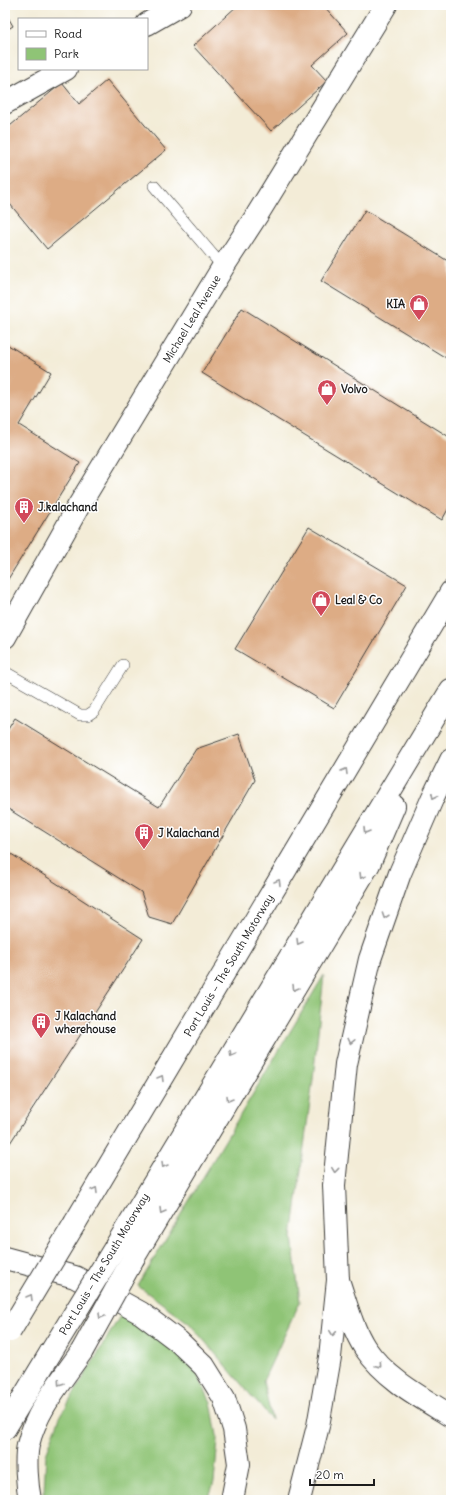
<svg xmlns="http://www.w3.org/2000/svg" width="456" height="1505" font-family="Delius,sans-serif">
	<style>
		.green { fill: #8fc476; stroke: #567049 }
		.building { fill: #ddac85 }
		.lines { fill: none; stroke-linecap: round; stroke-linejoin: round }
		.lane-casing { stroke: #3c3b38; stroke-width: 12 }
		.street-casing { stroke: #3c3b38; stroke-width: 24 }
		.secondary-casing { stroke: #3c3b38; stroke-width: 24 }
		.highway-casing { stroke: #3c3b38; stroke-width: 24 }
		.lane { stroke: #fff; stroke-width: 11 }
		.street { stroke: #fff; stroke-width: 22 }
		.secondary { stroke: #fff; stroke-width: 22 }
		.highway { stroke: #fff; stroke-width: 22 }
		.highway-bridge-casing { stroke: #3c3b38; stroke-width: 24; stroke-linecap: butt }
		.highway-bridge { stroke: #fff; stroke-width: 22 }
		.oneway { stroke: #999 }
		.labels { text-anchor: middle; stroke-width: 3; stroke-linejoin: round; paint-order: stroke }
		.poi-label { font-size: 11px; font-weight: bold; fill: #1c1c1c; stroke: #fff; text-anchor: start }
		.street-label { font-size: 11px; fill: #1c1c1c; stroke: #fff }
	</style>
	<rect width="100%" height="100%" fill="#fff"/>
	<filter id="ink" filterUnits="userSpaceOnUse"><feTurbulence type="fractalNoise" baseFrequency=".025" numOctaves="2"/><feDisplacementMap in="SourceGraphic" scale="8" xChannelSelector="R" yChannelSelector="G"/><feConvolveMatrix kernelMatrix="1 2 1 2 8 2 1 2 1" color-interpolation-filters="sRGB"/></filter>
	<filter id="wash" filterUnits="userSpaceOnUse"><feTurbulence type="fractalNoise" baseFrequency=".012" numOctaves="4" result="noise"/><feDisplacementMap in="SourceGraphic" scale="16" xChannelSelector="R" yChannelSelector="G"/><feGaussianBlur stdDeviation="0.9" result="paint"/><feColorMatrix in="noise" values="0 0 0 0 0 0 0 0 0 0 0 0 0 0 0 0 0 1.4 0 .05"/><feComposite in="paint" operator="in"/></filter>
	<g filter="url(#wash)">
		<rect width="100%" height="100%" fill="#f3ecd7"/>
		<g class="green">
			<path d="M324 975 313 1079 292 1237 300 1302 263 1381 272 1420 189 1323 138 1286Z"/>
			<path d="M123 1311 167 1342 195 1370 211 1402 218 1441 214 1482 208 1500H46L44 1492 46 1454 60 1417Z"/>
		</g>
		<g id="blocks">
			<g class="building">
				<path d="M238 5H258L260 7 262 5H323L348 33 312 65 327 81 271 131 193 46Z"/>
				<path d="M5 12 13 26 5 31Z"/>
				<path d="M107 80 166 150 47 249 5 198V130L62 83 79 104Z"/>
				<path d="M365 210 451 263V361L321 281Z"/>
				<path d="M242 308 451 438V504L442 520 202 373Z"/>
				<path d="M5 343 51 372 19 425 80 463 5 584Z"/>
				<path d="M309 527 407 585 334 708 235 649Z"/>
				<path d="M15 718 159 807 196 749 239 734 255 780 172 924 149 917 141 892 5 807V734Z"/>
				<path d="M5 850 143 939 10 1143 5 1139Z"/>
			</g>
		</g>
	</g>
	<g filter="url(#ink)">
		<use href="#blocks" fill-opacity="0" stroke="#3c3b38" stroke-width="1"/>
		<g class="lines">
			<g class="lane-casing">
				<g id="lane">
					<path d="M154 186 223 267"/>
					<path d="M5 672 80 715H88L94 711 123 665"/>
				</g>
			</g>
			<g class="street-casing">
				<g id="street">
					<path d="M147 24 180 5"/>
					<path d="M5 103 66 69"/>
					<path id="s1" d="M5 637 78 507 223 267 257 215 386 5"/>
					<path d="M338 1280C346 1303 352 1328 365 1348 386 1379 420 1397 451 1416"/>
				</g>
			</g>
			<g class="secondary-casing">
				<g id="secondary">
					<path d="M5 1258 75 1277 141 1313 178 1341 204 1366 224 1398 234 1429 239 1464 232 1500"/>
					<path d="M299 1500 318 1426 330 1357 338 1280"/>
				</g>
			</g>
			<g class="highway-casing">
				<g id="highway">
					<path id="s2" d="M75 1223 451 592"/>
					<path d="M116 1246 451 690"/>
					<path d="M134 1257 369 864 394 806"/>
					<path d="M338 1280 334 1185 346 1064 370 959 400 873 433 797 451 760"/>
					<path d="M5 1428 51 1352"/>
					<path d="M30 1500C27 1485 25 1460 28 1445 36 1410 62 1380 82 1351"/>
				</g>
			</g>
			<use href="#lane" class="lane"/>
			<use href="#street" class="street"/>
			<use href="#secondary" class="secondary"/>
			<use href="#highway" class="highway"/>
			<g class="highway-bridge-casing">
				<g id="highway-bridge">
					<path d="M10 1331 75 1223"/>
					<path d="M82 1351 134 1257"/>
					<path d="M51 1352 116 1246"/>
				</g>
			</g>
			<use href="#highway-bridge" class="highway-bridge"/>
		</g>
		<defs><path id="oneway-chevron" d="M-2-3.5L2.5 0L-2 3.5" fill="none" stroke-width="1.6" stroke-linecap="round" stroke-linejoin="round"/></defs>
		<g class="oneway">
			<use href="#oneway-chevron" transform="translate(345 771) rotate(-59)"/>
			<use href="#oneway-chevron" transform="translate(434 796) rotate(115)"/>
			<use href="#oneway-chevron" transform="translate(366 831) rotate(121)"/>
			<use href="#oneway-chevron" transform="translate(362 876) rotate(121)"/>
			<use href="#oneway-chevron" transform="translate(278 882) rotate(-59)"/>
			<use href="#oneway-chevron" transform="translate(385 916) rotate(109)"/>
			<use href="#oneway-chevron" transform="translate(299 942) rotate(121)"/>
			<use href="#oneway-chevron" transform="translate(295 988) rotate(121)"/>
			<use href="#oneway-chevron" transform="translate(351 1041) rotate(103)"/>
			<use href="#oneway-chevron" transform="translate(232 1054) rotate(121)"/>
			<use href="#oneway-chevron" transform="translate(161 1078) rotate(-59)"/>
			<use href="#oneway-chevron" transform="translate(229 1099) rotate(121)"/>
			<use href="#oneway-chevron" transform="translate(164 1165) rotate(121)"/>
			<use href="#oneway-chevron" transform="translate(335 1170) rotate(96)"/>
			<use href="#oneway-chevron" transform="translate(95 1190) rotate(-59)"/>
			<use href="#oneway-chevron" transform="translate(162 1211) rotate(121)"/>
			<use href="#oneway-chevron" transform="translate(30 1297) rotate(-59)"/>
			<use href="#oneway-chevron" transform="translate(101 1316) rotate(119)"/>
			<use href="#oneway-chevron" transform="translate(333 1333) rotate(96)"/>
			<use href="#oneway-chevron" transform="translate(379 1365) rotate(49)"/>
			<use href="#oneway-chevron" transform="translate(60 1383) rotate(124)"/>
		</g>
	</g>
	<defs>
		<g id="shop-pin" transform="scale(1)"><path d="M0 17L-7.5 6A9.5 9.5 0 1 1 7.5 6Z" fill="#d1495b" stroke="#fff"/><path d="M-5-2.5h2.3a2.7 3.5 0 0 1 5.4 0H5L5.5 6h-11ZM-1.5-2.5h3a1.5 2.3 0 0 0-3 0Z" fill="#fff"/></g>
		<g id="building-pin" transform="scale(1)"><path d="M0 17L-7.5 6A9.5 9.5 0 1 1 7.5 6Z" fill="#d1495b" stroke="#fff"/><path d="M-4-6H4V6H1V3H-1V6H-4ZM-2.5-4.3h1.7v1.8h-1.7ZM.8-4.3h1.7v1.8H.8ZM-2.5-1h1.7V.8h-1.7ZM.8-1h1.7V.8H.8Z" fill="#fff"/></g>
	</defs>
	<g fill-rule="evenodd">
		<use href="#shop-pin" x="419" y="304"/>
		<use href="#shop-pin" x="327" y="389"/>
		<use href="#building-pin" x="24" y="507"/>
		<use href="#shop-pin" x="321" y="600"/>
		<use href="#building-pin" x="144" y="833"/>
		<use href="#building-pin" x="41" y="1022"/>
	</g>
	<g class="labels">
		<g class="poi-label">
			<text x="405" y="308" text-anchor="end">KIA</text>
			<text x="341" y="393">Volvo</text>
			<text x="38" y="511">J.kalachand</text>
			<text x="335" y="604">Leal &amp; Co</text>
			<text x="158" y="837">J Kalachand</text>
			<text x="55" y="1020">J Kalachand<tspan x="55" dy="13">wherehouse</tspan></text>
		</g>
		<g class="street-label">
			<text dy="4" stroke="none"><textPath href="#s1" startOffset="369">Michael Leal Avenue</textPath></text>
			<text dy="4" stroke="none"><textPath href="#s2" startOffset="300">Port Louis – The South Motorway</textPath></text>
			<text transform="translate(104 1264) rotate(-59)" y="4">Port Louis – The South Motorway</text>
		</g>
	</g>
	<rect width="456" height="1505" fill="none" stroke="#fff" stroke-width="20"/>
	<rect x="18" y="18" width="130" height="52" fill="#ffffff" stroke="#a4a4a4"/>
	<rect x="26" y="31" width="20" height="6" fill="#ffffff" stroke="#a4a4a4"/>
	<text x="54" y="38" font-size="12" fill="#1c1c1c">Road</text>
	<rect x="26" y="48" width="20" height="12" fill="#8fc476" stroke="#a4a4a4"/>
	<text x="54" y="58" font-size="12" fill="#1c1c1c">Park</text>
	<path d="M310 1479v6h64v-6" fill="none" stroke="#1c1c1c" stroke-width="2"/>
	<text x="316" y="1479" font-size="12" fill="#1c1c1c" stroke="#ffffff" stroke-width="3" paint-order="stroke">20 m</text>
</svg>
